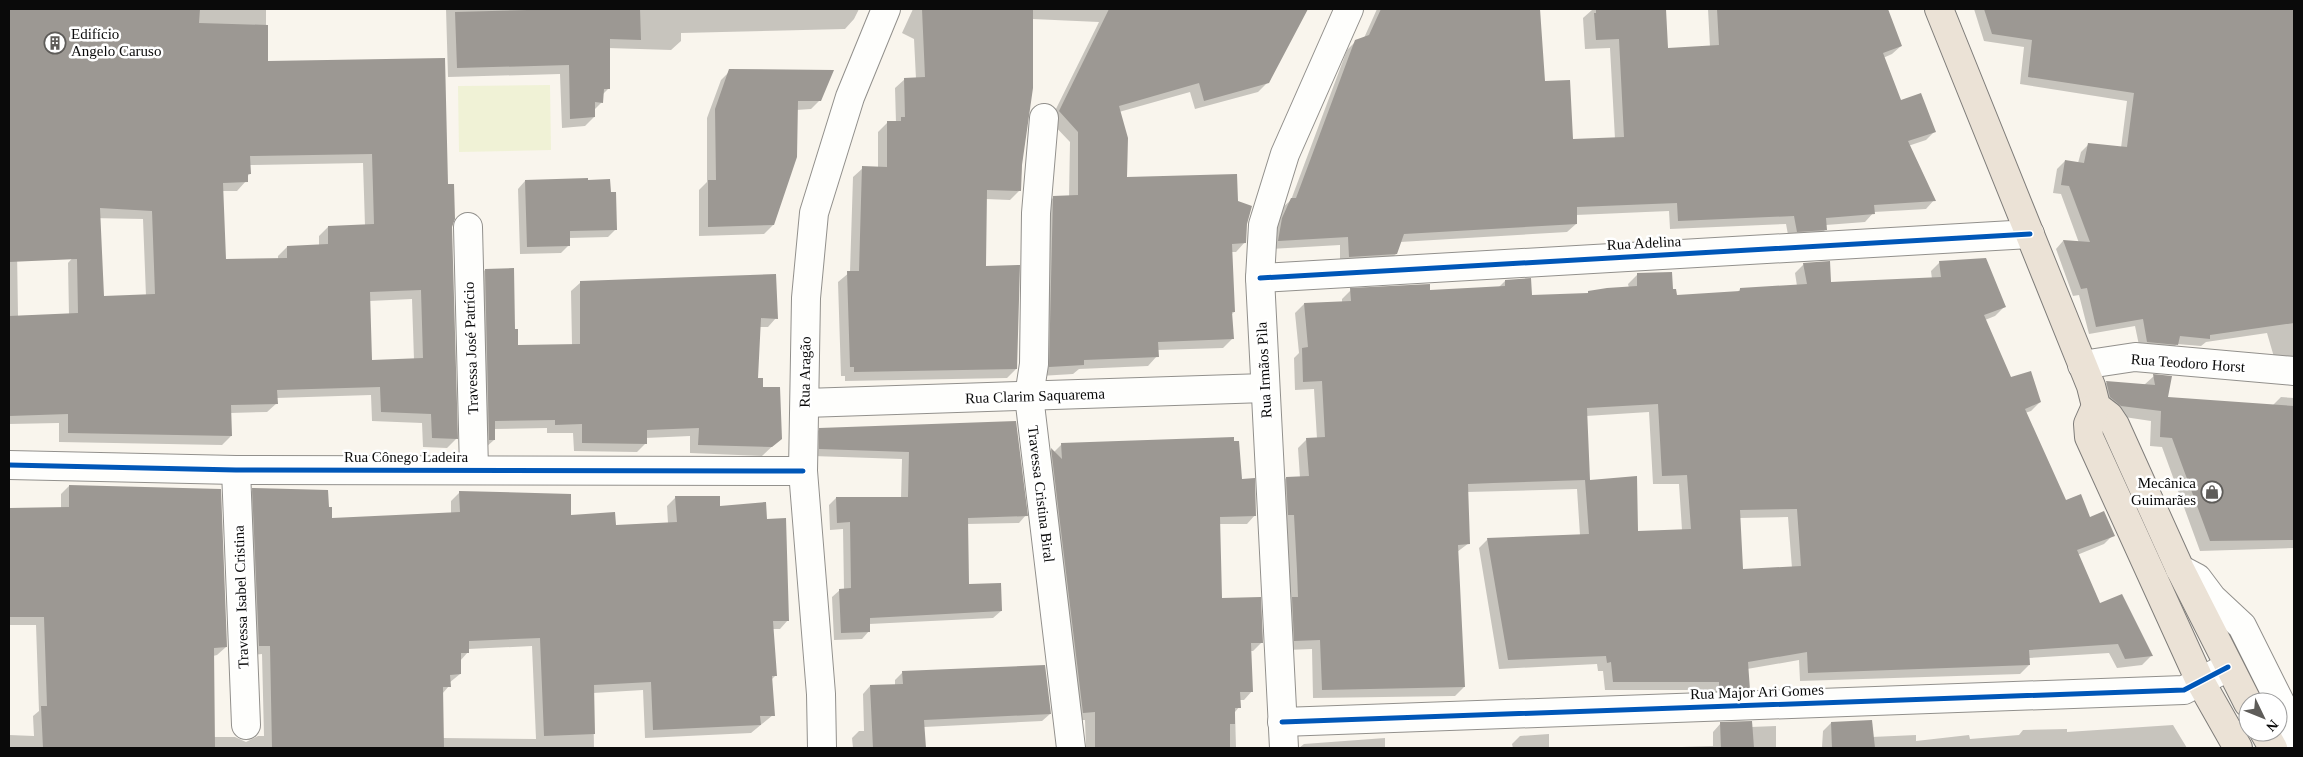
<svg xmlns="http://www.w3.org/2000/svg" width="2303" height="757" font-family="'Times New Roman',serif">
	<style>
		.pitch { fill: #f0f2d6 }
		.shadow { fill: #0003; fill-rule: evenodd }
		.building { fill: #9c9893; fill-rule: evenodd }
		.lines { fill: none; stroke-linecap: round; stroke-linejoin: round }
		.minor-casing { stroke: #92908c; stroke-width: 30 }
		.major-casing { stroke: #7f7d7a; stroke-width: 30 }
		.minor { stroke: #fefefc; stroke-width: 28 }
		.major { stroke: #ebe2d6; stroke-width: 28 }
		.cycleway-casing { stroke: #fff; stroke-width: 8 }
		.cycleway { stroke: #0057b8; stroke-width: 5 }
		.labels { text-anchor: middle; stroke-width: 5; stroke-linejoin: round; paint-order: stroke }
		.poi-label { font-size: 15px; fill: #0a0a0a; stroke: #fff; text-anchor: start }
		.street-label { font-size: 15px; fill: #0a0a0a; stroke: #fff }
	</style>
	<rect width="100%" height="100%" fill="#f9f5ed"/>
	<path class="pitch" d="M550 85 551 150 459 152 458 86Z"/>
	<g class="shadow">
		<path d="M9 9H266V63L447 186 451 227 456 439 447 448 423 447 422 423 372 421 371 395 276 398 277 403 267 412 230 413 231 436 222 445 59 442V423L9 424V250H17L18 316 69 315 68 263 77 253 102 297 146 296 143 219 90 218 9 211ZM363 163 365 226 328 227 319 236V246L287 247 278 256V259L225 261 222 191H237L246 181V177L250 174 249 165ZM412 299 414 360 371 362 369 301Z"/>
		<path d="M446 9H859L854 19 845 29 681 33V41L671 50 608 48V89L602 95V102L594 110V117L585 126 562 128 560 74 448 77Z"/>
		<path d="M913 9H1306L1268 82 1258 92 1195 109 1190 92 1119 112 1126 178 1237 202 1246 224 1245 242 1236 252H1231L1234 312 1231 315 1232 339 1223 348 1157 350V356L1148 366 1079 369 1073 374 1040 376 1044 207 1054 197H1069L1070 142 1050 121 1099 22 1032 19 1020 190 1010 200 986 199 985 267 1016 369 1007 378 845 381V376H841L838 282 850 272 853 177 863 168H878V132L887 123H896L895 88 905 79H916L914 39 902 33Z"/>
		<path d="M1377 9H1555L1539 10 1544 82 1572 141 1615 139 1610 48 1585 49 1583 18 1592 10 1665 9 1667 49 1710 47 1708 9H1869L1872 16 1901 46 1892 54 1883 58 1900 102 1935 131 1926 140 1908 146 1934 200 1926 209 1874 212 1865 222 1826 225V229L1817 238 1789 240 1786 224 1670 229 1669 211 1576 215V224L1567 232 1400 242 1396 254 1387 263 1340 265V245L1270 249 1282 208 1291 200 1347 50 1356 41 1364 38Z"/>
		<path d="M1974 9H2294V358L2274 357 2267 333 2206 342 2201 346 2177 344 2169 352 2140 350 2135 326 2089 334 2079 295 2073 296 2056 249 2063 241 2079 243 2061 194 2053 193 2057 169 2065 161 2078 163 2081 152 2089 144 2121 148 2127 101 2020 84 2024 47 1984 41Z"/>
		<path d="M730 71 820 100 811 109 796 110 773 225 764 234 699 236V190L707 182V118L721 80Z"/>
		<path d="M525 181 616 229 608 237 569 238V245L561 253 520 254 518 189Z"/>
		<path d="M1940 262 2004 307 1995 316 1985 320 2010 379 2040 402 2031 411 2025 413 2065 502 2113 535 2104 544 2077 555 2100 605 2151 656 2142 665 2117 668 2109 653 2029 658V665L2020 674 1800 681 1799 660 1747 669 1748 689 1739 698 1711 699V690H1605L1603 671H1598L1597 664 1499 669 1479 548 1488 539 1580 535 1577 489 1467 492 1469 543 1457 552 1464 687 1455 696 1313 698 1312 649 1286 650 1277 487 1286 478H1300L1298 448 1307 439H1317L1314 389 1295 390 1294 358 1299 353 1295 313 1304 304 1342 302V299L1351 290 1429 292 1498 288 1505 281 1531 296 1586 294 1629 288 1628 284 1637 275 1672 290 1675 296 1737 293 1740 289 1797 286 1795 273 1804 264 1830 284 1932 279 1931 271ZM1649 412 1653 484H1679L1682 530 1637 532 1589 481 1586 416ZM1788 517 1792 568 1742 570 1739 518Z"/>
		<path d="M485 270 513 330 517 346 572 345 571 291 580 283 776 318 768 327H759L757 380 781 438 762 456 690 453V436L645 438V444L637 452 574 451 573 433H547V428L494 429V440L485 448 476 279Z"/>
		<path d="M2154 376 2167 398 2272 406 2281 397 2294 398V548L2200 551 2162 447 2150 446 2151 421 2111 415 2097 392 2106 383 2144 385Z"/>
		<path d="M1015 422 1026 515 1019 523 967 524 968 585 1001 611 993 618 869 624V631L862 639 834 640 832 597 840 590 844 589 843 529 830 530 829 505 836 498H901L902 459 812 456V437L820 429Z"/>
		<path d="M1062 444 1241 480 1255 515 1247 524H1219L1221 599 1262 642 1253 651H1250L1252 691 1244 700H1239V707L1235 712 1236 748H1086L1085 720H1075L1043 458 1051 450 1054 452Z"/>
		<path d="M69 486 226 647 217 655 213 656 214 737H235L246 742 258 736H264L262 654 250 655 244 498 253 490 328 508 331 519 451 514V501L460 492 614 526 668 523 667 506 676 497 766 520 788 620 780 629H772L776 675 771 680 773 715 751 733 645 738 643 690 593 693 594 748H9V735L34 736 33 716 39 711 36 625H9V509L61 508V494ZM532 646 536 739 443 738 442 694 449 686V683L460 674V661L468 652V649Z"/>
		<path d="M903 672 1050 714 1042 721 924 727V748H853L852 738 859 731H864L863 694 870 686 895 685V680Z"/>
		<path d="M1721 723 1751 727 1776 726V748H1650L1713 746V732Z"/>
		<path d="M1831 723 1872 737 1916 735V741L1969 735 1970 739 2019 735 2023 730 2067 729V732L2173 725 2187 748H1802L1822 747 1823 731Z"/>
		<path d="M1549 734V748H1513L1512 744 1520 736Z"/>
		<path d="M1385 738V748H1299L1304 744Z"/>
		<path d="M676 747V748H649H650Z"/>
	</g>
	<g class="building">
		<path d="M9 9H200L199 23 268 25V61L445 58 448 184H454L455 219 452 227 458 439 432 438 431 414 381 412 380 387 277 390 278 404 231 405 232 436 68 433V414L9 416V316L78 313 77 259 9 262ZM372 154 374 224 328 226V244L287 246V258L226 259 223 183 248 182V174H251L250 156ZM100 208 152 211 155 294 104 296ZM421 290 423 358 372 360 370 292Z"/>
		<path d="M567 9H640L641 40 610 39V89H604L603 103 595 102V117L570 119 569 65 457 68 455 12Z"/>
		<path d="M922 9H1033V88L1022 165 1021 191 987 190 986 266 1020 265 1017 369 854 372V367H850L847 271H859L862 166 887 167V121H901V117H905L904 78 925 77Z"/>
		<path d="M1109 9H1308L1269 83 1204 101 1199 83 1119 106 1128 138 1127 177 1237 174 1238 201 1252 206 1247 224 1246 243 1232 244 1235 312H1232L1234 339 1158 342 1159 357 1084 360V365L1049 367 1053 196 1078 195V132L1059 111Z"/>
		<path d="M1381 9H1540L1545 81 1570 80 1573 139 1624 137 1619 39 1596 40 1594 13H1596V9H1666L1668 48 1719 45 1717 9H1888L1902 46 1883 53 1901 100 1921 93 1936 132 1908 141 1936 201 1874 205 1875 214 1826 218 1827 230 1797 232 1794 216 1678 221 1677 203 1577 207V224L1404 234 1397 254 1349 257 1348 237 1278 241 1282 218 1291 198H1296L1355 40 1369 35Z"/>
		<path d="M1984 9H2294V323L2210 335V339L2180 336 2178 345 2147 342 2143 319 2096 327 2087 288 2081 289 2063 240 2090 242 2069 186 2061 185 2065 160 2084 163 2088 143 2127 147 2134 93 2028 77 2032 40 1992 34Z"/>
		<path d="M729 69 834 70 821 101H798L797 157 774 225 708 227V180H716L715 109Z"/>
		<path d="M588 178V180L610 179 611 192H616L617 230 570 231V246L527 247 525 180Z"/>
		<path d="M1986 258 2006 307 1984 315 2011 377 2031 371 2041 402 2025 409 2066 500 2081 494 2090 517 2104 511 2115 536 2077 550 2100 603 2122 594 2153 656 2125 659 2118 644 2029 650 2030 665 1808 673 1807 652 1748 662 1750 690 1719 691V682H1613L1611 662 1607 663 1606 656 1508 660 1487 538 1589 534 1585 480 1493 483 1468 484 1470 544 1458 545 1465 687 1322 690 1320 640 1294 641 1292 597H1298L1297 570 1294 515H1288L1286 477 1309 476 1306 438 1325 437 1322 381 1303 382 1302 348 1308 347 1304 303 1351 301 1350 288 1430 284V290L1505 286V280L1531 278 1532 295 1588 293V291L1607 288 1637 286V273L1672 272 1673 289H1676L1677 295 1740 291V288L1807 284 1803 263 1830 261 1831 282 1941 277 1939 261ZM1658 404 1662 476 1687 475 1691 529 1638 531 1637 476 1590 480 1587 408ZM1797 509 1801 566 1743 569 1740 510Z"/>
		<path d="M514 268 515 329H518V345L580 344V281L776 274 778 319 761 318 758 378H763V387H780L782 439 772 447 698 445 699 428 647 430V444L582 443V424L555 425V420L495 421V440H489L485 269Z"/>
		<path d="M2153 374 2172 376 2168 397 2294 406V540L2210 541 2172 438 2160 437 2161 411 2121 406 2110 397 2106 381 2155 385Z"/>
		<path d="M1016 421 1028 516 968 518 969 584 1001 583 1002 611 870 618V632L841 633 839 589 851 588 850 522 837 523 836 497H908L909 452 819 449V428Z"/>
		<path d="M1234 437V441H1239L1242 479 1255 478 1256 516 1220 517 1222 598 1261 597 1263 643H1251L1253 692H1240L1241 708H1235V724H1230V748H1095V712L1083 713 1051 448 1062 459 1061 443Z"/>
		<path d="M69 485 221 489 227 647 214 648 215 748H43L41 706H47L44 617H9V508L69 507Z"/>
		<path d="M252 488 328 490 329 507H332V518L460 512 459 491 571 494V515L615 512 616 525 677 522 675 496H720V506L766 502 767 519 786 518 789 621H773L777 676H772L775 716H760L761 725 653 730 651 682 594 685 595 734 544 736 540 638 469 641V653H461V674L450 675 451 687H443L444 748H272L270 646H259Z"/>
		<path d="M1045 665 1051 714 924 720 926 748H873L870 685 903 684 902 671Z"/>
		<path d="M1872 720 1875 748H1832L1831 722Z"/>
		<path d="M1752 721 1754 748H1721L1720 722Z"/>
	</g>
	<g class="lines">
		<g class="minor-casing">
			<g id="minor">
				<path d="M1044 118 1036 213 1034 364 1029 396 1071 748"/>
				<path d="M468 227 474 469"/>
				<path d="M1260 278 2030 234"/>
				<path d="M2082 365 2135 357 2294 371"/>
				<path d="M805 403 1265 388"/>
				<path d="M9 465 236 470 803 471"/>
				<path d="M236 470 246 725"/>
				<path d="M2180 569 2197 578 2212 598 2242 626 2286 714 2294 735"/>
				<path d="M1282 722 2184 690 2228 667"/>
				<path d="M822 748 821 694 803 471 806 298 814 213 850 97 886 9"/>
				<path d="M1284 748 1260 278 1263 225 1285 154 1349 9"/>
			</g>
		</g>
		<g class="major-casing">
			<g id="major">
				<path d="M1939 9 2091 386 2096 406 2109 416 2115 425 2180 569 2248 703"/>
				<path d="M2096 406 2088 424 2089 437 2200 681 2238 748"/>
				<path d="M2264 732 2273 748"/>
			</g>
		</g>
		<use href="#minor" class="minor"/>
		<use href="#major" class="major"/>
		<g class="cycleway-casing">
			<g id="cycleway">
				<path d="M1260 278 2030 234"/>
				<path d="M9 465 236 470 803 471"/>
				<path d="M1282 722 2184 690 2228 667"/>
			</g>
		</g>
		<use href="#cycleway" class="cycleway"/>
	</g>
	<defs>
		<g id="building-ring" transform="scale(1.125)"><circle r="9.5" fill="#fff" stroke="#5e5c59" stroke-width="1.5"/><path d="M-4-6H4V6H1V3H-1V6H-4ZM-2.5-4.3h1.7v1.8h-1.7ZM.8-4.3h1.7v1.8H.8ZM-2.5-1h1.7V.8h-1.7ZM.8-1h1.7V.8H.8Z" fill="#5e5c59"/></g>
		<g id="shop-ring" transform="scale(1.125)"><circle r="9.5" fill="#fff" stroke="#5e5c59" stroke-width="1.5"/><path d="M-5-2.5h2.3a2.7 3.5 0 0 1 5.4 0H5L5.5 6h-11ZM-1.5-2.5h3a1.5 2.3 0 0 0-3 0Z" fill="#5e5c59"/></g>
	</defs>
	<g fill-rule="evenodd">
		<use href="#building-ring" x="55" y="43"/>
		<use href="#shop-ring" x="2212" y="492"/>
	</g>
	<g class="labels">
		<g class="poi-label">
			<text x="71" y="39">Edifício<tspan x="71" dy="17">Angelo Caruso</tspan></text>
			<text x="2196" y="488" text-anchor="end">Mecânica<tspan x="2196" dy="17">Guimarães</tspan></text>
		</g>
		<g class="street-label">
			<text transform="translate(1644 243) rotate(-3)" y="5">Rua Adelina</text>
			<text transform="translate(471 348) rotate(-92)" y="5">Travessa José Patrício</text>
			<text transform="translate(2188 363) rotate(4)" y="5">Rua Teodoro Horst</text>
			<text transform="translate(1264 370) rotate(-93)" y="5">Rua Irmãos Pìla</text>
			<text transform="translate(805 372) rotate(-89)" y="5">Rua Aragão</text>
			<text transform="translate(1035 396) rotate(-2)" y="5">Rua Clarim Saquarema</text>
			<text x="406" y="462">Rua Cônego Ladeira</text>
			<text transform="translate(1041 494) rotate(83)" y="5">Travessa Cristina Biral</text>
			<text transform="translate(241 597) rotate(-92)" y="5">Travessa Isabel Cristina</text>
			<text transform="translate(1757 692) rotate(-2)" y="5">Rua Major Ari Gomes</text>
		</g>
	</g>
	<rect width="2303" height="757" fill="none" stroke="#0a0a0a" stroke-width="20"/>
	<g transform="translate(2263 717) rotate(133)"><circle r="24" fill="#ffffff" stroke="#9d9d9d"/>
	<path d="M0-4L9 19L0 12L-9 19Z" fill="#5e5c59"/>
	<text y="-8" font-size="14" font-weight="bold" text-anchor="middle" fill="#0a0a0a">N</text>
	</g>
</svg>
